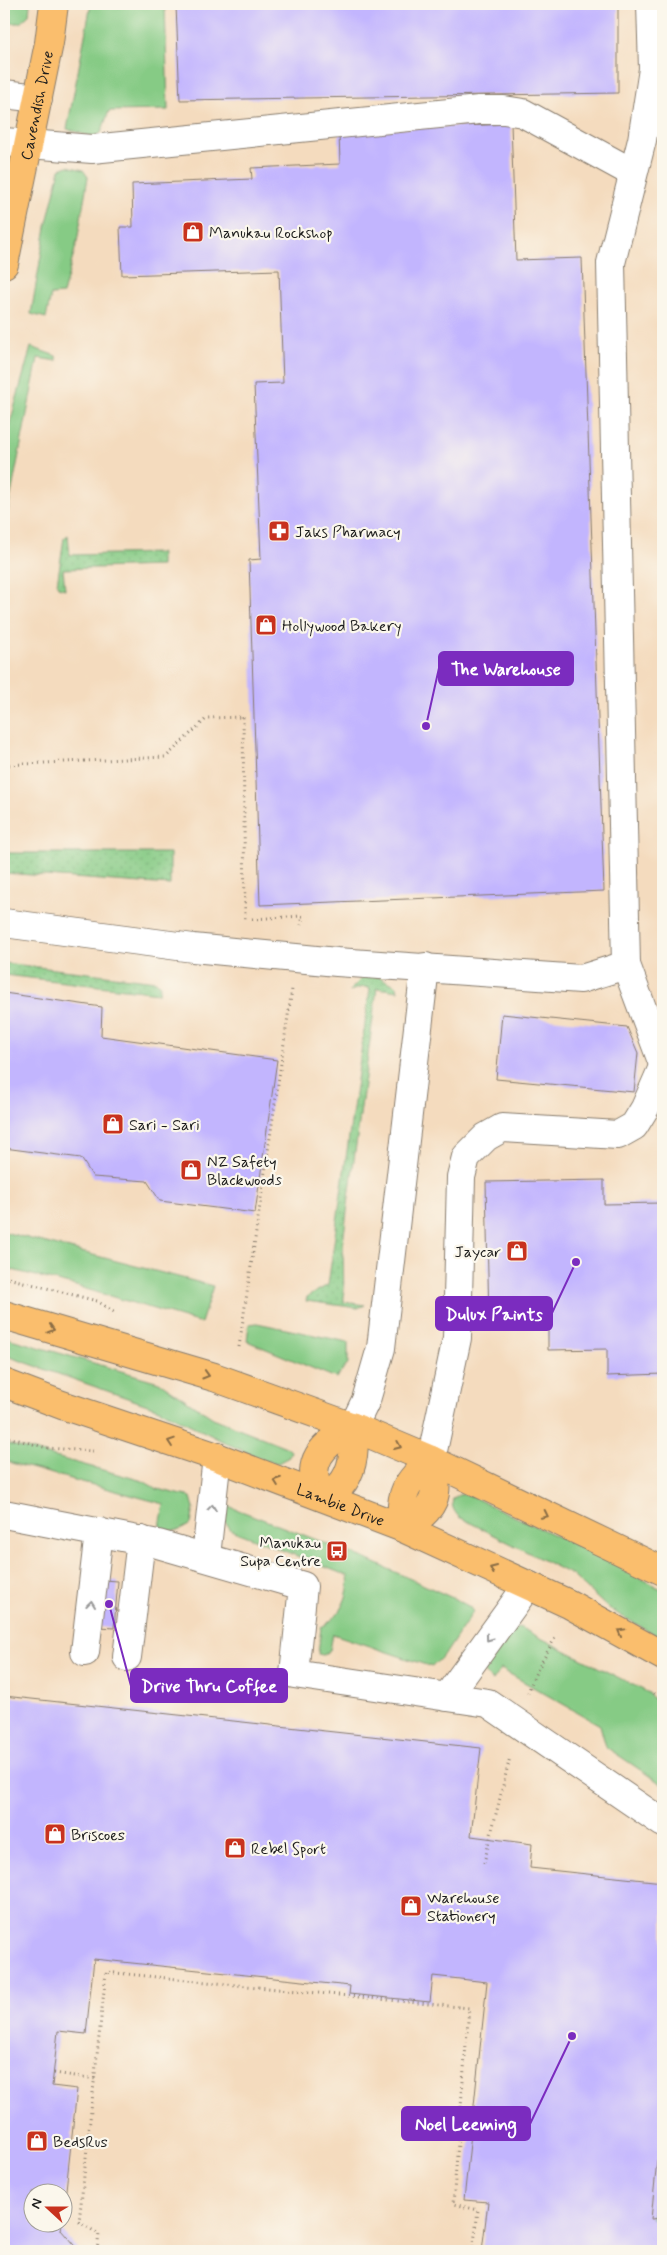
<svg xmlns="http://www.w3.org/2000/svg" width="667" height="2255" font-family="Mynerve,sans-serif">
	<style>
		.grass { fill: #86cb85; stroke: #517450 }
		.garden { fill: url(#garden-dots); stroke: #517450 }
		.building { fill: #c2b5fe }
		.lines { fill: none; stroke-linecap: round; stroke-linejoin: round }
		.minor-casing { stroke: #887c6d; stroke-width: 30 }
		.major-casing { stroke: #887c6d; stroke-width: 30 }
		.path { stroke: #887c6d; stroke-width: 3; stroke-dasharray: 1 4; stroke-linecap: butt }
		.minor { stroke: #fff; stroke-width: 28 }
		.major { stroke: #fabe6d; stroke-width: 28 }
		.oneway { stroke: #8b6d44 }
		.oneway2 { stroke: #999 }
		.labels { text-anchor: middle; stroke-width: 4.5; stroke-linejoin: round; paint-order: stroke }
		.street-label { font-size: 16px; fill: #1c1c1c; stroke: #fbf7ec }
		.poi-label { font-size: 16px; fill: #1c1c1c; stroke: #fbf7ec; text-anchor: start }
		.leader { fill: none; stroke: #7b2cbf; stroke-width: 2 }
		.callout-dot { fill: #7b2cbf; stroke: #fbf7ec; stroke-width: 2 }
		.callout { fill: #7b2cbf; stroke: #7b2cbf; stroke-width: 2 }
		.callout-label { font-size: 18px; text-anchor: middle; font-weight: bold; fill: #fff }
	</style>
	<defs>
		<pattern id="garden-dots" width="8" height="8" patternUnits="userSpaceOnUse" patternTransform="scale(1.25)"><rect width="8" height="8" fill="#86cb85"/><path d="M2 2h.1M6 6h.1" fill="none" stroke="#73ae72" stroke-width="1.8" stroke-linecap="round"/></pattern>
	</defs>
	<rect width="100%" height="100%" fill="#fbf7ec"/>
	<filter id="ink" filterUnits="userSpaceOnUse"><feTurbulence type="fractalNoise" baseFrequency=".02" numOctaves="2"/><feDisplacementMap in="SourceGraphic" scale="10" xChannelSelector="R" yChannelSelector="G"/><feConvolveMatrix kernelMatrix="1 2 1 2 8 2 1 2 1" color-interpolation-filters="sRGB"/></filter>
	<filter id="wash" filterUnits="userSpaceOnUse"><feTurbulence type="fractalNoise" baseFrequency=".0096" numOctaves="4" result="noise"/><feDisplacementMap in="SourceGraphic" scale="20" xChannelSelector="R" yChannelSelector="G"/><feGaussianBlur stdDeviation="1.12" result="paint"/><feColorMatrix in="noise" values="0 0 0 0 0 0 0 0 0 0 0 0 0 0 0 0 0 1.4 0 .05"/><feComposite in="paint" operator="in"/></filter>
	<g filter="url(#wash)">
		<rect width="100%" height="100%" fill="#f4dbbe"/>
		<g class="grass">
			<path d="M4 4H30L29 15 20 23H11L4 17Z"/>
			<path d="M91 4H165L168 110 109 111 101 133 93 137 67 129Z"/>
			<path d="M68 166 83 170 88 177 77 242 63 294 51 295 46 318 31 314 46 227 60 169Z"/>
			<path d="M31 347 56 356 57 361 38 358 4 530V445Z"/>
			<path d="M4 1232 213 1286 201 1323 69 1284 4 1268Z"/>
			<path d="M257 1323 348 1342V1364L336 1378 247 1341 249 1324Z"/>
			<path d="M4 1337 159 1382 213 1418 286 1447 291 1451 289 1457 278 1463 266 1461 230 1445 159 1409 4 1355Z"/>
			<path d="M4 1443 143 1481 157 1489 191 1497 194 1508 191 1524 180 1530 166 1531 160 1527 164 1504 4 1461Z"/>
			<path d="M466 1494 604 1558 663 1590V1639L609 1609 572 1575 459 1517C454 1511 451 1507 453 1498L459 1495Z"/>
			<path d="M228 1506 364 1558 455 1599 470 1607 473 1612 446 1653 432 1667 333 1634 330 1650 323 1655 318 1654 321 1627C339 1619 351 1595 348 1576L231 1530 225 1521Z"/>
			<path d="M519 1627 649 1693 659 1707 663 1710V1785L606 1747 600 1725 501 1669 493 1681 486 1675 482 1666 495 1641Z"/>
			<path d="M655 2186 663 2187V2218L651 2219Z"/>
		</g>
		<g class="garden">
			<path d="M68 535 70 555 161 553V566L63 569 65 589 58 587 57 584 64 538Z"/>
			<path d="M6 833 8 853H170V885L4 873V845Z"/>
			<path d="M4 963 156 981 160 985 159 993 4 975Z"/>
			<path d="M375 975 397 986 398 991 377 988 343 1242 344 1302 365 1305 358 1308 306 1301 307 1297 328 1285 370 988 364 987 349 991 364 976Z"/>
		</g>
		<g id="blocks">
			<g class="building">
				<path d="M224 4H618V93L180 100 176 6Z"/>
				<path d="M511 124 516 260 582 258 604 891 260 905 249 560 261 559 254 384 283 383 279 270 122 275 120 227H133L132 184 252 179 251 168 340 164 339 131Z"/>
				<path d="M4 993 102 1007 101 1036 277 1060 255 1213 160 1201 147 1181 93 1177 81 1158 4 1148Z"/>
				<path d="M502 1014 627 1027 638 1053 634 1092 496 1079Z"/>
				<path d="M604 1180V1204L662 1203 663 1374 607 1376V1349L548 1350V1319L489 1321 486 1182Z"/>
				<path d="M104 1580 118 1581 114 1628 100 1627Z"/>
				<path d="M4 1696 481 1748 471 1836 532 1844 530 1868 663 1882V2089L662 2106H663V2161L657 2160 651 2219 663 2218V2251H482L488 2202 464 2200 487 1982 433 1976 430 2002 349 1994 350 1986 94 1959 86 2034 58 2031 52 2086 77 2089 64 2208 62 2192H32V2222H62L61 2230 79 2251H4Z"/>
			</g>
		</g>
	</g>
	<g filter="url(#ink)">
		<use href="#blocks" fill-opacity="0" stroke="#887c6d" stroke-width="1"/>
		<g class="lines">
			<g class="minor-casing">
				<g id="minor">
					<path d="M651 4 653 69 642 140 611 263 626 965 663 1064"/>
					<path d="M4 94 38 98"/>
					<path d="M4 142 92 149 479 110H504L523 113 633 173"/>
					<path d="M4 923 193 948 337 962 581 979 626 965"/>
					<path d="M353 1427 366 1400 381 1348 425 967"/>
					<path d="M431 1460 457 1338 461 1177 466 1157 486 1137 502 1128 618 1135 634 1126 645 1108 663 1067"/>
					<path d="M4 1514 158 1544 303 1586 294 1674 488 1703 663 1823"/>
					<path d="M206 1556 217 1457"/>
					<path d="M85 1652 99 1532"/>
					<path d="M127 1657 141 1540"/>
					<path d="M447 1697 528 1585"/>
				</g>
			</g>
			<g class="major-casing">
				<g id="major">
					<path id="s1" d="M4 264 49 43 54 4"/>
					<path d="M4 1315 214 1377 353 1427 431 1460 663 1571"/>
					<path id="s2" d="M4 1383 62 1405 217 1457 403 1528 569 1604 663 1656"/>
					<path d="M431 1460C442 1495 434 1511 403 1528 398 1494 406 1483 431 1460Z"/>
					<path d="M323 1497C321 1492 317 1486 315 1480 309 1453 335 1438 353 1427"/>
					<path d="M323 1497C328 1494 336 1490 340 1486 355 1470 355 1446 353 1427"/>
				</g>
			</g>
			<g class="path">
				<path d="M4 765 166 757 207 718 243 717 245 920"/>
				<path d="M252 919 303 916 301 925"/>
				<path d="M4 1277 97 1301 114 1312"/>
				<path d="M239 1347 292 989"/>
				<path d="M4 1436 47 1448 93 1451"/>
				<path d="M528 1693 534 1676 555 1638"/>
				<path d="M654 1693 663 1699"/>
				<path d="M484 1863 510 1757"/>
				<path d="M54 2073 96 2079"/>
				<path d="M97 2251 99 2234 79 2222 106 1972 469 2008 453 2204 478 2210 473 2251"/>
			</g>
			<use href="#minor" class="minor"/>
			<use href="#major" class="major"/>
		</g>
		<defs><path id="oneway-chevron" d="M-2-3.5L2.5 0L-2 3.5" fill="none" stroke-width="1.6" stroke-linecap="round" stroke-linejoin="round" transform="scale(1.25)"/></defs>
		<g class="oneway">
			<use href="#oneway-chevron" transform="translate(51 1329) rotate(17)"/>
			<use href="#oneway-chevron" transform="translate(206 1375) rotate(17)"/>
			<use href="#oneway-chevron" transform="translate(171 1442) rotate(-161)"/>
			<use href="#oneway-chevron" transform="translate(398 1446) rotate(23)"/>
			<use href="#oneway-chevron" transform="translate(277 1481) rotate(-160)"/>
			<use href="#oneway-chevron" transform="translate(545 1515) rotate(26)"/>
			<use href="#oneway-chevron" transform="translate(493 1569) rotate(-156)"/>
			<use href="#oneway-chevron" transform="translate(621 1632) rotate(-151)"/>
		</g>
		<g class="oneway2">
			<use href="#oneway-chevron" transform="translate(212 1508) rotate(-84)"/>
			<use href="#oneway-chevron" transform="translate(91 1604) rotate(-83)"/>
			<use href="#oneway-chevron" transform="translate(489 1638) rotate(126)"/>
		</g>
	</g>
	<defs>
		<g id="shop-square" transform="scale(1.125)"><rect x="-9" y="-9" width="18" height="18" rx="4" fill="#c8321e" stroke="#fbf7ec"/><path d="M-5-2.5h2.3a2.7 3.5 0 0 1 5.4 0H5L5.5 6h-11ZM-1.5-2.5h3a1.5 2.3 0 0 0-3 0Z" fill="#fff"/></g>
		<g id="pharmacy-square" transform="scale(1.125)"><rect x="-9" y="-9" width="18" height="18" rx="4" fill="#c8321e" stroke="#fbf7ec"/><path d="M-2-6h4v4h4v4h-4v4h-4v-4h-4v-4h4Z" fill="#fff"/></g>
		<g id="bus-square" transform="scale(1.125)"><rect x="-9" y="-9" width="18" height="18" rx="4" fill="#c8321e" stroke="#fbf7ec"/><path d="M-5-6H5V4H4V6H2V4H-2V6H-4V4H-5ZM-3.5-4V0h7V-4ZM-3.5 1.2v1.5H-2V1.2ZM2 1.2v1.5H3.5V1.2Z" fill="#fff"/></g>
	</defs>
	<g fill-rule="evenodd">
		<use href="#shop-square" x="193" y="232"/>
		<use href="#pharmacy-square" x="279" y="531"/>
		<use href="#shop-square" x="266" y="625"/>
		<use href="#shop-square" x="113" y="1124"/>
		<use href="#shop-square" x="191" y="1170"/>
		<use href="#shop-square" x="517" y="1251"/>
		<use href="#bus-square" x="337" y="1551"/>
		<use href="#shop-square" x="55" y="1834"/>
		<use href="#shop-square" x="235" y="1848"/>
		<use href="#shop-square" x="411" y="1906"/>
		<use href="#shop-square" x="37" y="2141"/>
	</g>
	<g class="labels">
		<g class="street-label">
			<text dy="6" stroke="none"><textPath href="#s1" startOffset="162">Cavendish Drive</textPath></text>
			<text dy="6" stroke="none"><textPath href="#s2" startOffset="358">Lambie Drive</textPath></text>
		</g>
		<g class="poi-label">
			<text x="209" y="238">Manukau Rockshop</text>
			<text x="295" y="537">Jaks Pharmacy</text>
			<text x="282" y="631">Hollywood Bakery</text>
			<text x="129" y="1130">Sari - Sari</text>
			<text x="207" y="1167">NZ Safety<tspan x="207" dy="18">Blackwoods</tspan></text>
			<text x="501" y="1257" text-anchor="end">Jaycar</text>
			<text x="321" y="1548" text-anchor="end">Manukau<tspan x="321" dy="18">Supa Centre</tspan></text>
			<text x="71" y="1840">Briscoes</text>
			<text x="251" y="1854">Rebel Sport</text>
			<text x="427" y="1903">Warehouse<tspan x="427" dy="18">Stationery</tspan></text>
			<text x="53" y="2147">BedsRus</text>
		</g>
	</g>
	<path class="leader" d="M426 726L439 668M576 1262L552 1313M109 1604L131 1686M572 2036L530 2124"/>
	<g class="callout-dot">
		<circle cx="426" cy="726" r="5"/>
		<circle cx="576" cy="1262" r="5"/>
		<circle cx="109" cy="1604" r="5"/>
		<circle cx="572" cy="2036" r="5"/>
	</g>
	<g class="callout">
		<rect x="439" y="652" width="134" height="33" rx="5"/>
		<rect x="436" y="1297" width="116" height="33" rx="5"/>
		<rect x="131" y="1669" width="156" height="33" rx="5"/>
		<rect x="402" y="2107" width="128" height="33" rx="5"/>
	</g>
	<g class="callout-label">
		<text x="506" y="675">The Warehouse</text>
		<text x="494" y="1320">Dulux Paints</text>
		<text x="209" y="1692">Drive Thru Coffee</text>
		<text x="466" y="2130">Noel Leeming</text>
	</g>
	<rect width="667" height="2255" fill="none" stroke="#fbf7ec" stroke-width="20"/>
	<g transform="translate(48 2208) rotate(291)"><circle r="24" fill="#fbf7ec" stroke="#a29f99"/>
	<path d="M0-4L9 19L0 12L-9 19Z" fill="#c8321e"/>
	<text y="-8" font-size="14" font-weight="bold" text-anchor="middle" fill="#1c1c1c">N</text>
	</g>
</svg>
